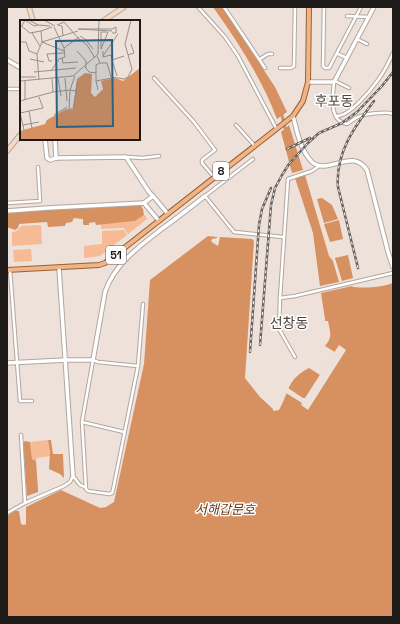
<svg xmlns="http://www.w3.org/2000/svg" width="400" height="624" font-family="'Space Grotesk','Noto Sans KR',sans-serif">
	<style>
		.green { fill: #f6bb94 }
		.forest { fill: #d7905f }
		.pier { fill: #ede1d9 }
		.lines { fill: none; stroke-linecap: round; stroke-linejoin: round }
		.canal { stroke: #d7905f; stroke-width: 3 }
		.minor-casing { stroke: #b2a7a0; stroke-width: 4.5 }
		.tertiary-casing { stroke: #b2a7a0; stroke-width: 5.5 }
		.secondary-casing { stroke: #b2a7a0; stroke-width: 6 }
		.primary-casing { stroke: #9d5f2f; stroke-width: 6 }
		.minor { stroke: #fff; stroke-width: 2.5 }
		.tertiary { stroke: #fff; stroke-width: 3.5 }
		.secondary { stroke: #f6dac4; stroke-width: 4 }
		.primary { stroke: #eeb58a; stroke-width: 4 }
		.rail-casing { stroke: #69625d; stroke-width: 2.5 }
		.rail { stroke: #fff; stroke-width: 1; stroke-dasharray: 3; stroke-linecap: butt }
		.labels { text-anchor: middle; stroke-width: 3; stroke-linejoin: round; paint-order: stroke }
		.shield { fill: #fff; stroke: #625f5d; stroke-width: 1 }
		.shield-label { font-size: 11px; font-weight: bold; fill: #1e1a17 }
		.water-label { font-size: 13px; font-style: italic; fill: #673813; stroke: #fff }
		.quarter-label { font-size: 14px; fill: #514841; stroke: #fff }
		.inset-road { fill: none; stroke: #9a918b; stroke-width: 1 }
		.view { fill: #2d617d; fill-opacity: 0.15; stroke: #2d617d; stroke-width: 2 }
		.inset-edge { fill: none; stroke: #1e1a17; stroke-width: 2 }
	</style>
	<rect width="100%" height="100%" fill="#ede1d9"/>
	<g class="green">
		<path d="M144 215 146 216 147 219 128 234 124 228 101 229V224L135 221Z"/>
		<path d="M41 225 42 244 12 246V232L17 231 21 226Z"/>
		<path d="M124 230 127 235 100 256 84 258V246L102 244V231Z"/>
		<path d="M31 249 32 261 14 262 13 250Z"/>
		<path d="M48 440 50 456 37 458 36 461 32 459 30 442Z"/>
	</g>
	<g class="forest">
		<path d="M213 7H222L275 87 287 112 277 119C262 79 238 42 213 7Z"/>
		<path d="M289 125 303 170 292 173 281 132Z"/>
		<path d="M305 175 329 256 333 261 339 282 320 286 313 233 295 178Z"/>
		<path d="M322 198 332 205 338 219 324 223 317 199Z"/>
		<path d="M140 204 143 209 144 215 135 221 96 225 95 222 89 223V225H84L83 224V219L74 218 72 222 66 223 65 226 48 227 47 222 19 224 18 228 15 230 7 227V212Z"/>
		<path d="M339 220 343 239 330 242 324 224Z"/>
		<path d="M208 236 217 237V238L212 239 211 241 213 243 218 246 220 237 252 239 254 241 245 378 260 397 273 409V411L279 410C290 391 286 380 309 368L320 375 335 352 325 346C333 337 330 332 328 321H325V319L321 293 352 286 353 287C367 288 378 288 393 283V617H7V516L15 511H19L21 524 24 525 26 524V507L61 490 100 508 106 507 114 502 144 364 150 280Z"/>
		<path d="M348 255 353 278 342 281 335 258Z"/>
		<path d="M48 440H51L53 454H63L64 478 60 474 49 469 50 453Z"/>
		<path d="M25 441 30 442 32 459 36 461 38 489V492L27 496 23 443Z"/>
	</g>
	<path class="pier" d="M339 345 346 350 308 410 301 405 302 403 286 393 288 388 303 398H305Z"/>
	<g class="lines">
		<path class="canal" d="M281 111 285 128"/>
		<g class="minor-casing">
			<g id="minor">
				<path d="M198 7 225 37 238 56 276 128"/>
				<path d="M224 7 265 68"/>
				<path d="M324 7 323 66 325 68H329L361 7"/>
				<path d="M347 16 369 17"/>
				<path d="M357 39 367 44"/>
				<path d="M338 54 347 58"/>
				<path d="M260 59 268 54H272"/>
				<path d="M280 68H291L294 66 295 7"/>
				<path d="M154 78 194 122 215 150 202 160V163L214 177"/>
				<path d="M335 81 349 88"/>
				<path d="M334 82C333 95 328 121 347 124 351 122 354 118 358 117 364 114 387 111 393 114"/>
				<path d="M7 89H21"/>
				<path d="M336 116C349 117 371 90 378 80 384 72 389 62 393 53"/>
				<path d="M236 125 254 145"/>
				<path d="M127 157 143 158 159 156"/>
				<path d="M253 159 205 196 234 232 283 237"/>
				<path d="M7 203 40 201 38 167"/>
				<path d="M10 270 20 401H32"/>
				<path d="M280 298 288 179 312 171 319 166"/>
				<path d="M295 357 279 329 280 298 295 296 393 273"/>
				<path d="M138 366 98 362 93 360 82 422 86 489 88 491 109 494 112 493 113 490 138 366 143 304"/>
				<path d="M82 422 124 432"/>
				<path d="M21 435 25 503"/>
				<path d="M7 513 25 503 64 486 70 482 73 476 80 485 85 487"/>
			</g>
		</g>
		<g class="tertiary-casing">
			<g id="tertiary">
				<path d="M7 60 21 68"/>
				<path d="M308 82H334L374 7"/>
				<path d="M293 116C297 131 300 150 312 162 328 176 352 147 367 170L388 252 393 267"/>
				<path d="M45 139 47 158 50 160 56 158 126 157 149 192 153 196"/>
				<path d="M55 139 56 158"/>
				<path d="M7 211 48 208 144 203"/>
				<path d="M159 221 144 203 153 196 168 214"/>
				<path d="M59 268 73 476"/>
				<path d="M7 363 66 360H93L105 292C114 264 141 245 163 228 177 218 191 207 205 196"/>
			</g>
		</g>
		<g class="secondary-casing">
			<g id="secondary">
				<path d="M29 7 33 21"/>
				<path d="M103 21 124 7"/>
				<path d="M7 151 21 134"/>
			</g>
		</g>
		<g class="primary-casing">
			<path id="primary" d="M7 270 99 265 105 263 293 116 303 101 308 82 309 7"/>
		</g>
		<use href="#minor" class="minor"/>
		<use href="#tertiary" class="tertiary"/>
		<use href="#secondary" class="secondary"/>
		<use href="#primary" class="primary"/>
		<g class="rail-casing">
			<g id="rail">
				<path d="M287 149 310 138"/>
				<path d="M358 268 338 187C335 153 355 126 374 101"/>
				<path d="M260 345 271 205 275 188 282 175 289 164 308 143 319 133 342 123 357 112 382 86 393 72"/>
				<path d="M250 352 259 225 262 209 271 188"/>
			</g>
		</g>
		<use href="#rail" class="rail"/>
	</g>
	<g class="labels">
		<g class="shield">
			<rect x="213" y="162" width="16" height="18" rx="3"/>
			<rect x="106" y="246" width="20" height="18" rx="3"/>
		</g>
		<g class="shield-label">
			<text x="221" y="175">8</text>
			<text x="116" y="259">51</text>
		</g>
		<g class="water-label">
			<text x="225" y="514">서해갑문호</text>
		</g>
		<g class="quarter-label">
			<text x="334" y="106">후포동</text>
			<text x="289" y="328">선창동</text>
		</g>
	</g>
	<g transform="translate(20 20)">
		<rect width="120" height="120" fill="#ede1d9"/>
		<path d="M120 48V120H0V111L25 104 27 100 46 89 53 90 57 59 65 53 72 54 71 73 75 77 83 69 81 61 95 58 103 61Z" fill="#d7905f"/>
		<path class="inset-road" d="M9 0 18 5 30 6M24 0 35 6M0 5 10 13 21 11M37 5 44 2 58 18M38 5 42 6 43 16M2 6 5 0 14 6 18 5M32 7 21 11 22 22 44 31M92 9 96 7V13H92M92 11 58 9H92M87 12H81V29L88 12M12 13 20 26M60 16 65 19 73 29M58 18 67 25 75 38M0 22H6L9 31 17 34M44 28 59 17M57 31 66 41V45M83 31V37L91 35 92 40 104 36M108 35 114 33 111 24M77 36 80 43H87L91 57 104 59 108 57 112 49 105 24 111 0M83 36 98 14M42 38 43 43 58 42M10 39 24 42M92 40 97 56M32 41H29L27 34 44 33M67 46 65 47 69 52 76 53M31 51 39 39 45 37 44 28 34 7M14 52 56 48M0 57H16M38 58 41 76M45 58 47 81M32 59 33 72M19 60 17 34 22 22 58 11M0 61 53 56 78 34 79 0M5 61V80M76 61V45L80 43M78 70 76 61 92 58M56 71 50 70 49 89H53L56 71 57 63M0 81 33 72 50 70 55 56M9 91 12 108M0 93 23 88 19 77M0 93 4 110M34 95 47 87M3 105 19 102"/>
		<path class="view" d="M92 20 93 106 37 107 36 21Z"/>
		<rect width="120" height="120" class="inset-edge"/>
	</g>
	<rect width="400" height="624" fill="none" stroke="#1e1a17" stroke-width="16"/>
</svg>
